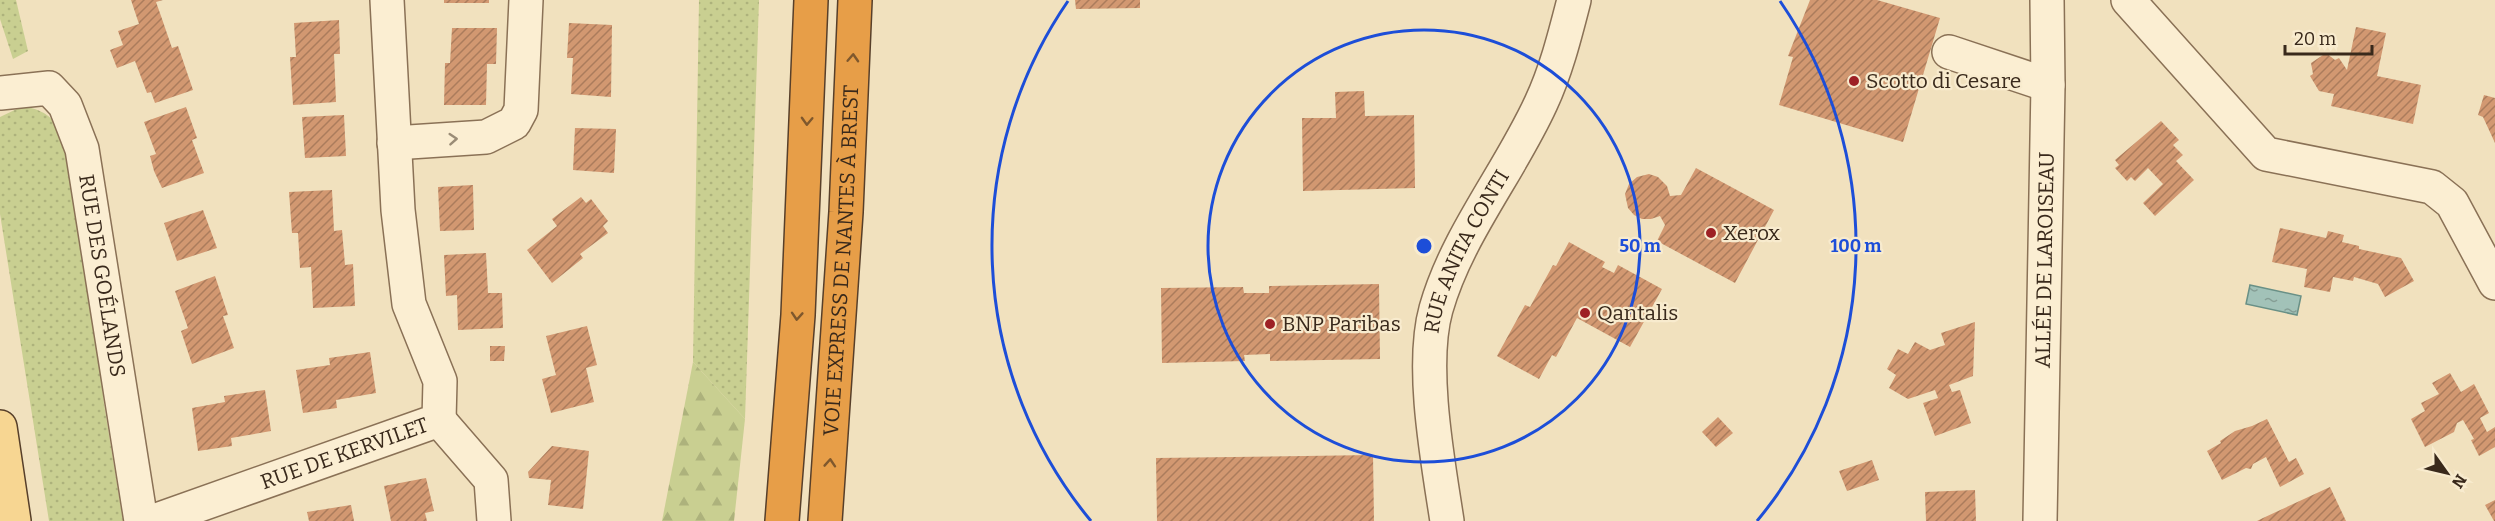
<svg xmlns="http://www.w3.org/2000/svg" width="2495" height="521" font-family="Bitter,serif">
	<style>
		.grass { fill: url(#grass-dots) }
		.forest { fill: url(#forest-firs) }
		.water { fill: url(#water-ripples); stroke: #699086; stroke-width: 1.5 }
		.building { fill: url(#building-hatch) }
		.lines { fill: none; stroke-linecap: round; stroke-linejoin: round }
		.minor-casing { stroke: #8a7156; stroke-width: 36 }
		.major-casing { stroke: #573f2a; stroke-width: 36 }
		.highway-casing { stroke: #573f2a; stroke-width: 36 }
		.minor { stroke: #fbeed2; stroke-width: 33 }
		.major { stroke: #f7d692; stroke-width: 33 }
		.highway { stroke: #e79e48; stroke-width: 33 }
		.oneway { stroke: #7f582d }
		.oneway2 { stroke: #9a8c76 }
		.ring { fill: none; stroke: #1d4ed8; stroke-width: 3 }
		.poi-dot { fill: #9d2125; stroke: #f8ebce; stroke-width: 2 }
		.labels { text-anchor: middle; stroke-width: 4.5; stroke-linejoin: round; paint-order: stroke }
		.poi-label { font-size: 21px; fill: #39291b; stroke: #f8ebce; text-anchor: start }
		.street-label { font-size: 21px; fill: #39291b; stroke: #f8ebce }
		.centre { fill: #1d4ed8; stroke: #f8ebce; stroke-width: 3 }
		.ring-label { font-size: 18px; text-anchor: middle; font-weight: bold; fill: #1d4ed8; stroke: #f8ebce; stroke-width: 4.5; stroke-linejoin: round; paint-order: stroke }
	</style>
	<defs>
		<pattern id="grass-dots" width="8" height="8" patternUnits="userSpaceOnUse" patternTransform="scale(1.5)"><rect width="8" height="8" fill="#c9cf91"/><path d="M2 2h.1M6 6h.1" fill="none" stroke="#adb27c" stroke-width="1.8" stroke-linecap="round"/></pattern>
		<pattern id="forest-firs" width="22" height="20" patternUnits="userSpaceOnUse" patternTransform="scale(1.5)"><rect width="22" height="20" fill="#c9cf91"/><path d="M5 1l3.5 6h-7zM16 11l3.5 6h-7z" fill="#adb27c"/></pattern>
		<pattern id="water-ripples" width="26" height="14" patternUnits="userSpaceOnUse" patternTransform="scale(1.5)"><rect width="26" height="14" fill="#a2c2b8"/><path d="M2 4q2-2 4 0t4 0M15 11q2-2 4 0t4 0" fill="none" stroke="#859e95"/></pattern>
		<pattern id="building-hatch" width="6" height="6" patternUnits="userSpaceOnUse" patternTransform="scale(1.5)"><rect width="6" height="6" fill="#d29871"/><path d="M-1 1l2-2M0 6l6-6M5 7l2-2" fill="none" stroke="#ab7c5c"/></pattern>
	</defs>
	<rect width="100%" height="100%" fill="#f1e1be"/>
	<g class="grass">
		<path d="M0 0H16L28 51 13 59 0 19Z"/>
		<path d="M699 0H759L745 419 693 362Z"/>
		<path d="M23 106C47 111 54 118 65 139L91 286 104 404 123 521H49L0 214V117Z"/>
	</g>
	<path class="forest" d="M693 362 745 419 734 521H662Z"/>
	<path class="water" d="M2250 285 2301 296 2297 315 2246 304Z"/>
	<g class="building">
		<path d="M131 0H163L156 2 161 16 172 48 178 46 193 90 155 103 151 92 147 93 135 61 117 68 110 50 123 45 118 31 139 24Z"/>
		<rect x="444" y="0" width="45" height="3"/>
		<path d="M1075 0H1140V8L1076 9Z"/>
		<path d="M1810 0H1877L1940 18 1903 142 1779 105 1793 57 1788 56Z"/>
		<path d="M339 20 340 54H334L336 102 293 105 290 57H296L294 23Z"/>
		<path d="M569 23 612 25 611 97 571 94 573 58H567Z"/>
		<path d="M2356 27 2386 33 2377 76 2421 85 2413 124 2331 106 2334 94 2319 91 2310 76 2313 74 2311 63 2326 53 2335 60 2339 58 2347 70Z"/>
		<path d="M452 28H497L496 64H487L486 105H444L445 63H450Z"/>
		<path d="M1364 91 1365 116 1414 115 1415 188 1303 191 1302 118H1336L1335 92Z"/>
		<path d="M2484 95 2495 98V143L2483 117 2478 115Z"/>
		<path d="M186 107 197 138 192 140 204 173 162 188 154 171 150 156 156 154 144 122Z"/>
		<path d="M344 115 346 156 305 158 302 117Z"/>
		<path d="M2161 121 2179 140 2173 145 2183 155 2176 161 2194 180 2155 216 2143 203 2163 184 2148 168 2135 181 2131 177 2127 181 2115 168 2119 165 2115 160Z"/>
		<path d="M575 128 616 129 614 173 573 170Z"/>
		<path d="M1696 168 1774 210 1735 283 1657 241 1665 225 1660 216 1651 219H1642L1634 215 1628 208 1625 194 1629 184 1637 177 1649 174 1658 177 1667 186 1670 196 1681 195Z"/>
		<path d="M473 185 474 230 440 231 438 187Z"/>
		<path d="M332 190 334 231 342 230 345 265 353 264 355 306 313 308 311 267 300 268 298 233H292L289 192Z"/>
		<path d="M581 197 586 203 591 199 608 221 603 226 608 233 580 254 583 258 552 283 527 250 557 226 552 219Z"/>
		<path d="M203 210 217 248 177 261 164 223Z"/>
		<path d="M2280 228 2326 238 2328 231 2344 235 2342 242 2359 246V249L2401 258 2414 281 2385 297 2378 284 2354 277 2353 281 2333 277 2330 292 2304 287 2307 269 2272 262Z"/>
		<path d="M1569 242 1605 262 1602 267 1614 273 1618 265 1662 289 1630 347 1577 318 1556 357 1552 355 1539 379 1497 356 1525 305 1530 307 1553 265 1556 266Z"/>
		<path d="M486 253 488 293H502L503 328 458 330 457 295 446 296 444 255Z"/>
		<path d="M215 276 228 315 223 316 234 348 192 364 181 331 188 328 175 291Z"/>
		<path d="M1379 284 1380 359 1270 361V354L1244 355 1245 361 1162 363 1161 288 1243 287 1244 293H1269V286Z"/>
		<path d="M1975 322 1973 376 1949 385 1952 392 1960 390 1971 423 1935 436 1923 403 1938 398 1935 390 1908 399 1889 388 1896 375 1887 369 1898 349 1908 354 1915 342 1930 350 1945 345 1941 333Z"/>
		<path d="M587 326 597 365 586 368 594 402 551 413 542 379 556 375 546 336Z"/>
		<path d="M490 346H505L504 361H490Z"/>
		<path d="M370 352 376 393 336 400 337 408 303 413 296 370 330 365 329 358Z"/>
		<path d="M2450 373 2461 392 2474 384 2489 413 2480 418 2487 432 2495 427V447L2479 456 2471 440 2474 439 2463 420 2457 423 2454 432 2425 447 2411 419 2425 411 2421 403 2439 394 2432 383Z"/>
		<path d="M265 390 271 431 231 438 232 446 198 451 192 408 225 402 224 396Z"/>
		<path d="M1718 417 1733 433 1716 447 1702 432Z"/>
		<path d="M2267 419 2289 462 2296 458 2304 474 2280 487 2266 457 2253 464 2251 469 2246 468 2222 480 2207 451 2221 443 2220 441 2235 431 2252 426Z"/>
		<path d="M552 446 589 451 583 509 548 505 551 480 529 478 528 472Z"/>
		<path d="M1373 455 1374 521H1157L1156 458Z"/>
		<path d="M1872 460 1879 480 1847 491 1839 471Z"/>
		<path d="M426 478 434 511 425 513 427 521H391L384 486Z"/>
		<path d="M2330 487 2346 521H2257L2263 518Z"/>
		<path d="M1975 490 1976 521H1926L1925 492Z"/>
		<path d="M2495 500V521H2494L2485 505Z"/>
		<path d="M351 505 354 521H309L307 512Z"/>
	</g>
	<g class="lines">
		<g class="minor-casing">
			<g id="minor">
				<path d="M2128 0 2266 154 2432 187 2452 203 2495 283"/>
				<path d="M1949 52 2048 85"/>
				<path id="s1" d="M0 93 49 88 65 105 82 149 141 521"/>
				<path d="M394 143 486 137 514 123 521 110 526 0"/>
				<path d="M439 420 491 480 494 521"/>
				<path id="s2" d="M154 521 439 420 440 381 409 304 398 210 387 0"/>
				<path id="s3" d="M1447 521C1438 462 1420 366 1436 309 1457 235 1509 173 1541 103 1556 71 1565 35 1574 0"/>
				<path id="s4" d="M2040 521 2048 85 2047 0"/>
			</g>
		</g>
		<g class="major-casing">
			<path id="major" d="M0 427 14 521"/>
		</g>
		<g class="highway-casing">
			<g id="highway">
				<path d="M782 521 798 315 811 0"/>
				<path id="s5" d="M825 521 846 212 855 0"/>
			</g>
		</g>
		<use href="#minor" class="minor"/>
		<use href="#major" class="major"/>
		<use href="#highway" class="highway"/>
	</g>
	<defs><path id="oneway-chevron" d="M-2-3.5L2.5 0L-2 3.5" fill="none" stroke-width="1.6" stroke-linecap="round" stroke-linejoin="round" transform="scale(1.5)"/></defs>
	<g class="oneway">
		<use href="#oneway-chevron" transform="translate(853 58) rotate(-87)"/>
		<use href="#oneway-chevron" transform="translate(807 121) rotate(92)"/>
		<use href="#oneway-chevron" transform="translate(797 316) rotate(94)"/>
		<use href="#oneway-chevron" transform="translate(830 463) rotate(-86)"/>
	</g>
	<use class="oneway2" href="#oneway-chevron" transform="translate(453 139) rotate(-4)"/>
	<g class="ring">
		<circle cx="1424" cy="246" r="216"/>
		<path d="M1091 521A432 432 0 0 1 1068 1M1780 1A432 432 0 0 1 1757 521"/>
	</g>
	<g class="poi-dot">
		<circle cx="1854" cy="81" r="6"/>
		<circle cx="1711" cy="233" r="6"/>
		<circle cx="1585" cy="313" r="6"/>
		<circle cx="1270" cy="324" r="6"/>
	</g>
	<g class="labels">
		<g class="poi-label">
			<text x="1866" y="88">Scotto di Cesare</text>
			<text x="1723" y="240">Xerox</text>
			<text x="1597" y="320">Qantalis</text>
			<text x="1282" y="331">BNP Paribas</text>
		</g>
		<g class="street-label">
			<text dy="7" stroke="none"><textPath href="#s3" startOffset="278">RUE ANITA CONTI</textPath></text>
			<text dy="7" stroke="none"><textPath href="#s5" startOffset="261">VOIE EXPRESS DE NANTES À BREST</textPath></text>
			<text dy="7" stroke="none"><textPath href="#s4" startOffset="261">ALLÉE DE LAROISEAU</textPath></text>
			<text dy="7" stroke="none"><textPath href="#s1" startOffset="248">RUE DES GOÉLANDS</textPath></text>
			<text dy="7" stroke="none"><textPath href="#s2" startOffset="202">RUE DE KERVILET</textPath></text>
		</g>
	</g>
	<circle cx="1424" cy="246" r="9" class="centre"/>
	<g class="ring-label">
		<text x="1640" y="252">50 m</text>
		<text x="1856" y="252">100 m</text>
	</g>
	<g transform="translate(2447 473) rotate(124)" stroke="#f8ebce" stroke-width="4.5" paint-order="stroke">
	<path d="M0-4.5L10 22L0 15L-10 22Z" fill="#39291b"/>
	<text y="-9" font-size="16" font-weight="bold" text-anchor="middle" fill="#39291b">N</text>
	</g>
	<path d="M2285 45v9h87v-9" fill="none" stroke="#39291b" stroke-width="3"/>
	<text x="2294" y="45" font-size="18" fill="#39291b" stroke="#f8ebce" stroke-width="4.5" paint-order="stroke">20 m</text>
</svg>
